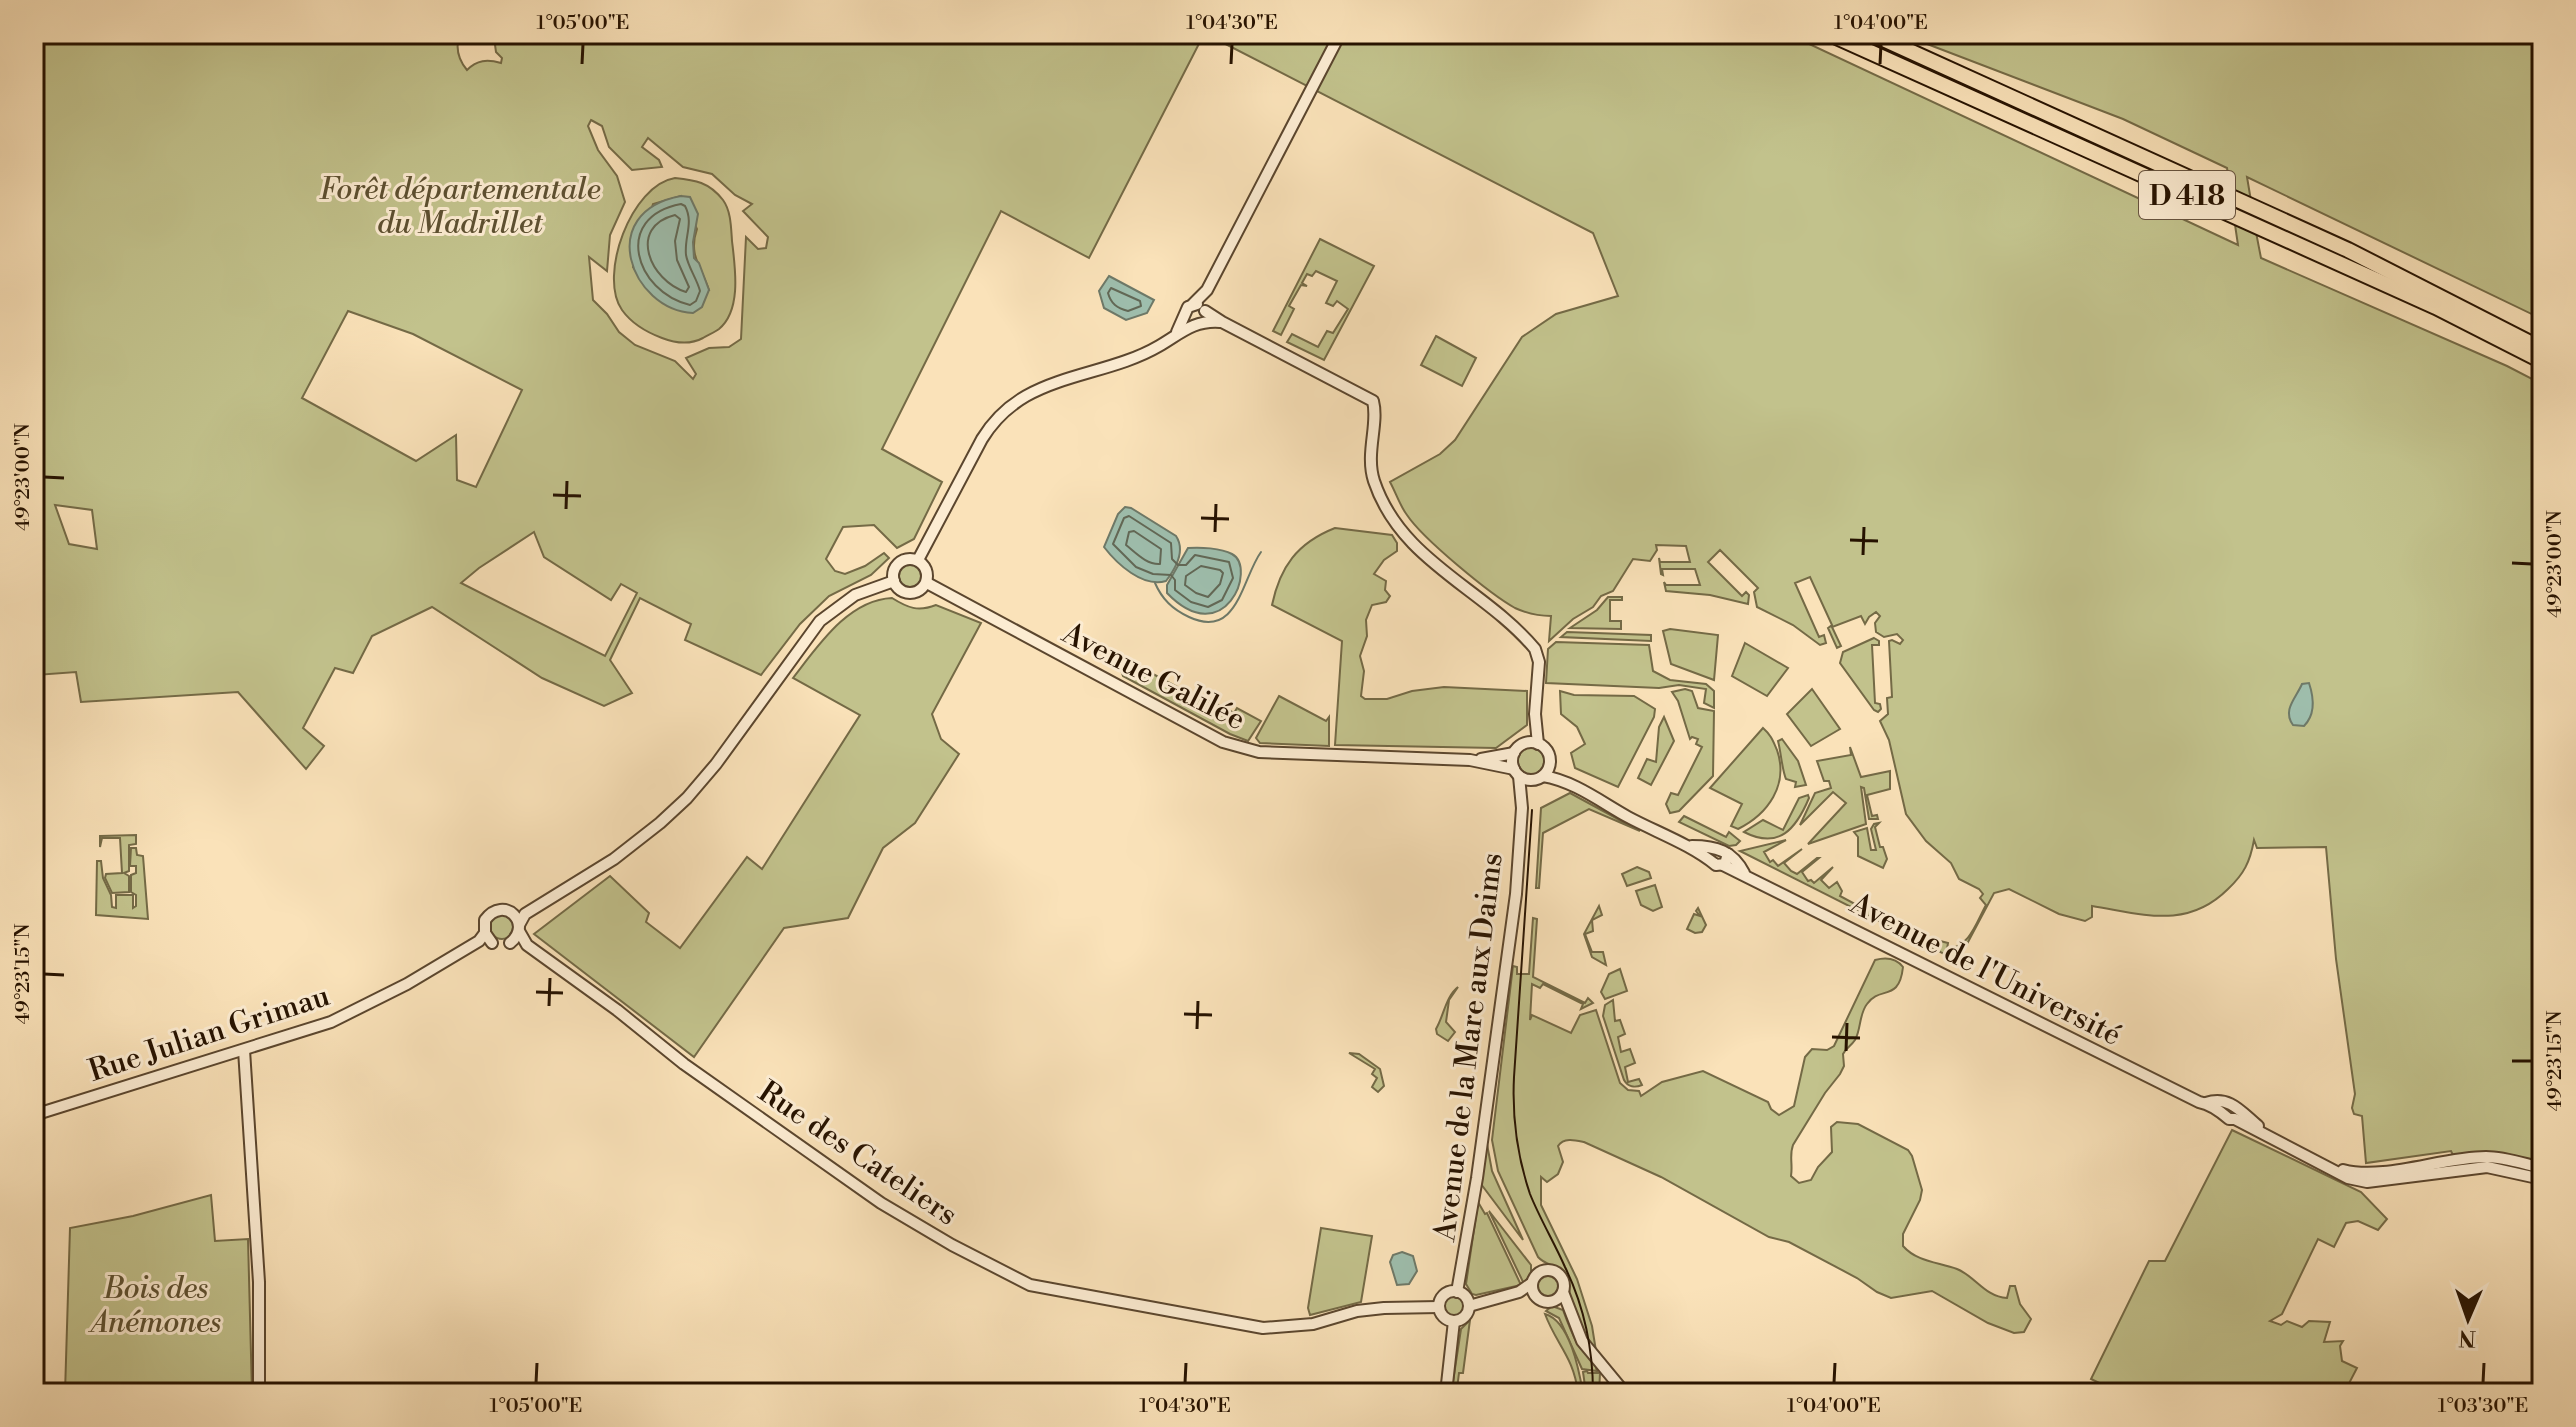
<svg xmlns="http://www.w3.org/2000/svg" width="2576" height="1427" font-family="'Libre Bodoni',serif">
	<style>
		.green { fill: #c2c28c; stroke: #746a46; stroke-width: 2; fill-rule: evenodd }
		.water { fill: #9ebead; stroke: #6e7968; stroke-width: 2 }
		.lines { fill: none; stroke-linecap: round; stroke-linejoin: round }
		.shore { stroke: #626856; stroke-width: 2 }
		.stream { stroke: #6e7968; stroke-width: 2 }
		.minor-casing { stroke: #5b462e; stroke-width: 14 }
		.highway-casing { stroke: #261200; stroke-width: 18 }
		.minor { stroke: #fcecd2; stroke-width: 10 }
		.highway { stroke: #fae2b9; stroke-width: 14 }
		.tram { stroke: #261200; stroke-width: 2 }
		.ticks { fill: none; stroke: #261200; stroke-width: 3 }
		.labels { text-anchor: middle; stroke-width: 6; stroke-linejoin: round; paint-order: stroke }
		.shield { fill: #fcecd2; stroke: #66533f; stroke-width: 2 }
		.shield-label { font-size: 28px; font-weight: bold; fill: #261200 }
		.park-label { font-size: 30px; font-style: italic; fill: #5d5031; stroke: #fcecd2 }
		.street-label { font-size: 30px; fill: #261200; stroke: #fcecd2 }
		.neatline { fill: none; stroke: #261200; stroke-width: 3 }
		.ticks-label { font-size: 20px; text-anchor: middle; fill: #261200 }
	</style>
	<rect width="100%" height="100%" fill="#fae2b9"/>
	<filter id="stains"><feTurbulence type="fractalNoise" baseFrequency=".0025" numOctaves="4"/><feColorMatrix values="0 0 0 0 .2 0 0 0 0 .09 0 0 0 0 .02 0 0 0 .5 -.17"/></filter>
	<radialGradient id="worn" r=".72"><stop offset=".6" stop-color="#630" stop-opacity="0"/><stop offset="1" stop-color="#630" stop-opacity=".3"/></radialGradient>
	<g class="green">
		<path d="M34 34H460C455 47 458 59 467 70 477 60 487 59 501 63L502 58 496 52 495 45 502 39 501 34H1204L1089 258 1001 211 882 449 942 482 914 539 897 548 874 525 843 527 826 559 835 571 845 574 865 566 884 553 889 558 871 575 829 596 800 624 761 675 685 640 691 624 640 598 610 660 632 693 604 706 542 678 432 607 372 636 353 673 335 668 303 728 324 746 306 769 238 692 81 702 76 672 36 675 34 661ZM591 120 602 126 609 147 632 170 662 167 659 160 642 147 648 138 683 167 712 174 735 195 752 204 743 211 768 237 766 248 758 249 746 237 741 339 729 347 709 348 686 358 696 374 693 379 675 361 635 345 619 332 607 314 593 300 589 257 607 271 610 235 625 202 617 176 598 150 588 126ZM348 311 413 334 522 390 476 487 457 480 456 435 416 461 302 398ZM55 505 92 510 97 549 69 544ZM534 532 544 557 611 600 621 584 637 593 605 656 461 583 479 568Z"/>
		<path d="M1206 34H1788L2238 245 2233 211 1839 34H1860L2232 202 2227 168 2123 119 1901 34H2542V319L2247 177 2253 213 2422 294 2254 222 2261 258 2507 366 2542 384V1162L2480 1152 2453 1155 2451 1151 2366 1163 2362 1116 2354 1114 2352 1108 2355 1094 2336 959 2326 847 2257 848 2254 840C2250 862 2244 874 2228 889 2187 930 2143 914 2092 906V917L2085 921 2059 914 2009 889 1994 893 1958 961 1740 851 1786 840 1764 852 1770 862 1773 860 1778 866 1802 849 1784 863 1791 871 1797 874 1817 858H1819L1802 872 1808 881 1811 880 1814 883 1833 867 1821 880 1829 888 1837 882 1842 891 1840 896 1864 909 1867 904 1881 911 1879 916 1937 945 1940 941 1948 943 1947 949C1970 947 1976 923 1986 905L1980 898 1983 894 1979 889 1959 879 1951 863 1926 841 1906 814 1889 740 1880 721 1888 714 1887 698 1892 697 1889 641 1892 640 1900 644 1903 640 1897 634 1884 637 1876 632 1875 623 1880 616 1876 612 1869 617 1865 624 1861 616 1832 627 1841 646 1837 648 1828 628 1832 625 1810 577 1795 583 1819 637 1824 635 1826 643 1820 645 1793 625 1757 607 1754 592 1758 588 1720 550 1708 562 1742 596 1746 592 1749 595 1748 604 1710 595 1666 591 1664 582 1666 585H1700L1695 569H1662L1663 575 1661 574 1659 558 1660 562H1690L1686 546 1656 545 1657 550 1650 561 1633 559 1613 591 1601 596 1593 607 1573 619 1549 641 1551 616C1540 616 1526 613 1515 608 1490 594 1423 539 1407 515 1400 506 1396 493 1390 482L1440 454 1455 440 1522 337 1556 314 1618 296 1593 233Z"/>
		<path d="M675 178C695 180 709 182 723 200 731 211 731 227 732 241 735 267 742 310 719 329 715 332 708 335 703 338 690 345 675 343 662 338 646 332 632 324 622 310 598 276 631 185 675 178ZM681 196 697 229C688 255 701 266 709 290L654 296 633 267 653 204Z"/>
		<path d="M1320 239 1374 266 1324 360 1287 342 1292 334 1318 347 1327 331 1333 333 1348 309 1337 301 1333 306 1326 303 1337 281 1316 271 1312 276 1307 274 1302 283 1307 286 1301 285 1289 306 1294 309 1281 335 1273 331Z"/>
		<path d="M1436 336 1476 358 1462 386 1421 365Z"/>
		<path d="M1335 528 1392 535 1397 543V551L1384 560 1374 574 1386 581 1385 590 1390 596 1386 602 1372 605 1366 620 1367 636 1360 656 1364 671 1361 696 1365 699H1387L1412 691 1444 687 1527 691V725L1496 748 1335 745 1342 641 1272 605C1280 567 1297 543 1335 528Z"/>
		<circle cx="911" cy="576" r="13"/>
		<path d="M1608 597H1622V600H1610V621H1621V629L1570 628 1597 610Z"/>
		<path d="M892 598C908 608 918 612 936 605L981 623 932 714 941 739 959 754 915 823 883 848 848 918 784 928 694 1057 534 934 610 876 649 913 646 922 680 948 747 857 762 869 860 715 793 678C818 646 848 600 892 598Z"/>
		<path d="M1670 629 1718 635 1714 680 1671 664 1663 631Z"/>
		<path d="M1567 632 1651 635V641L1561 637Z"/>
		<path d="M1874 638 1879 641V645H1872L1875 703 1880 704 1881 709 1878 712 1874 710 1840 663 1843 652Z"/>
		<path d="M1556 642 1649 645 1653 671 1670 680 1706 684 1714 691V708L1704 703 1706 689 1679 685 1659 688 1546 683 1548 649Z"/>
		<path d="M1745 643 1788 668 1767 696 1732 676Z"/>
		<path d="M1125 659 1207 703 1209 700 1234 713 1237 708 1261 721 1248 741 1230 734 1123 676 1120 667Z"/>
		<path d="M1685 689 1692 691 1698 708 1714 711 1713 776 1679 811 1670 813 1666 804 1671 793 1678 795 1702 747 1696 744 1698 739 1692 737 1690 739 1678 701 1672 692Z"/>
		<path d="M1812 689 1840 729 1811 746 1787 714Z"/>
		<path d="M1560 691 1574 695 1634 696 1655 709 1654 717 1618 787 1575 768 1571 753 1585 744 1577 727 1561 714Z"/>
		<path d="M1279 696 1326 721 1329 717V746L1260 743 1256 738Z"/>
		<path d="M1664 717 1674 741 1651 785 1638 778 1647 759 1656 762 1659 727Z"/>
		<path d="M1763 728C1771 735 1773 741 1777 750 1789 785 1768 814 1738 829L1731 826 1742 804 1710 788Z"/>
		<path d="M1782 739 1798 761 1806 785 1795 787 1796 782 1786 779C1782 770 1781 752 1778 741Z"/>
		<path d="M1850 747 1861 777 1890 771V789L1867 795 1872 816 1877 815 1878 819H1869L1864 788 1861 787 1866 824 1808 844 1846 803 1833 792 1800 825 1815 793 1831 788 1829 781H1824L1817 761 1851 755Z"/>
		<circle cx="1531" cy="761" r="14"/>
		<path d="M1570 793 1640 831 1589 809 1543 833 1539 888H1536L1541 808Z"/>
		<path d="M1808 795 1809 798C1796 829 1779 850 1744 832L1763 820 1783 830 1799 798Z"/>
		<path d="M1684 816 1726 837 1729 832 1740 841 1736 845 1729 846 1679 822Z"/>
		<path d="M1879 823 1875 827 1880 847H1883L1887 859 1883 868 1858 856V837L1854 832 1867 828 1871 850H1876L1871 829 1874 824Z"/>
		<path d="M100 836 136 835V844L129 845V871L124 873 129 876V892L112 893 105 878 106 874 122 873 120 838H102L100 847Z"/>
		<path d="M131 848H136L137 855 143 856 148 919 96 915 97 861H101L103 878 111 895 112 907 116 908V895H133V908L136 906V895L131 892V875L136 873V866H130Z"/>
		<path d="M1637 867 1649 872 1651 878 1627 886 1622 874Z"/>
		<path d="M1655 885 1662 907 1653 911 1641 905 1636 891Z"/>
		<path d="M1599 906 1602 915 1592 920 1593 931 1585 934 1592 952H1603L1606 965 1592 957 1584 934Z"/>
		<path d="M1698 908 1706 925 1702 932 1695 933 1687 929 1694 914 1700 916 1696 911Z"/>
		<circle cx="502" cy="927" r="12"/>
		<path d="M1533 918 1537 919 1533 977 1585 1003 1588 998 1593 1003 1581 1009 1583 1004 1543 984 1540 988 1532 984 1530 1020 1532 1015 1571 1033 1580 1015 1596 1010 1620 1083 1628 1090 1639 1091 1641 1096 1662 1082 1703 1071 1768 1102 1771 1109 1779 1115 1794 1106 1805 1057 1812 1049 1827 1050 1834 1046 1875 960C1886 957 1896 958 1903 967 1899 1003 1880 985 1867 1004 1859 1014 1861 1030 1855 1040 1851 1046 1846 1048 1843 1054L1844 1066 1840 1074 1825 1093 1793 1145C1789 1156 1793 1164 1791 1176L1799 1183 1811 1180 1818 1167 1832 1152 1831 1127 1837 1122 1858 1124 1908 1150 1912 1156 1922 1190 1920 1200 1903 1234V1246C1917 1262 1938 1262 1957 1269 1975 1276 1985 1297 2007 1298L2010 1286H2015L2020 1304 2031 1319 2024 1332 2014 1333 1988 1323 1932 1291 1891 1298 1877 1292 1857 1278 1789 1242 1769 1237 1661 1177 1584 1142C1575 1140 1564 1137 1558 1146L1563 1162 1558 1174 1547 1182 1541 1177V1205L1577 1279 1592 1326 1596 1351C1583 1337 1573 1312 1569 1293 1567 1287 1568 1280 1564 1274 1558 1265 1546 1266 1538 1257L1498 1171 1492 1140 1513 966 1517 967V974H1529Z"/>
		<path d="M1620 969 1627 991 1605 999 1601 992 1609 974Z"/>
		<path d="M1458 987 1449 1000 1446 1022 1455 1032 1448 1041 1437 1034 1436 1029C1444 1015 1446 996 1458 987Z"/>
		<path d="M1613 1000 1615 1021 1620 1020 1625 1034 1618 1037 1621 1052 1630 1049 1635 1063 1625 1067 1628 1082 1639 1079 1642 1085C1635 1088 1628 1087 1624 1080L1603 1016 1605 1005Z"/>
		<path d="M1349 1053 1359 1054 1380 1069 1384 1086 1378 1092 1372 1087 1377 1078 1372 1074 1375 1069Z"/>
		<path d="M2232 1130 2361 1192 2387 1219 2378 1230 2358 1221 2346 1223 2334 1247 2318 1239 2282 1314 2270 1321 2281 1325 2287 1321 2302 1327 2309 1321 2330 1322 2324 1342 2343 1341 2340 1346 2342 1361 2357 1368 2344 1393H2120L2091 1379 2149 1261H2165Z"/>
		<path d="M1487 1144 1492 1171 1523 1240 1481 1184Z"/>
		<path d="M211 1195 215 1241 248 1239 252 1393H65L70 1228 133 1216Z"/>
		<path d="M1478 1202 1485 1214 1487 1213 1521 1285 1476 1295 1472 1294 1466 1284Z"/>
		<path d="M1489 1211 1531 1265V1273L1524 1284Z"/>
		<path d="M1321 1228 1372 1236 1361 1302 1310 1315 1308 1308Z"/>
		<circle cx="1548" cy="1286" r="11"/>
		<circle cx="1454" cy="1306" r="10"/>
		<path d="M1552 1306 1563 1310C1567 1321 1571 1332 1577 1343 1583 1353 1595 1359 1597 1371L1582 1369 1559 1318 1546 1311Z"/>
		<path d="M1545 1314C1570 1321 1579 1370 1583 1393H1578C1574 1357 1556 1344 1545 1314Z"/>
		<path d="M1470 1320 1463 1373H1459L1457 1389 1452 1388 1461 1329Z"/>
		<path d="M1587 1371 1588 1373H1600L1599 1393H1586L1583 1372Z"/>
	</g>
	<g class="water">
		<path d="M681 196 690 197 698 214 693 242 694 258 699 263 709 290 702 307 693 313C631 310 594 212 681 196Z"/>
		<path d="M1109 276 1154 300 1147 313 1126 320 1104 308 1099 291Z"/>
		<path d="M1125 507 1131 508 1176 536C1186 551 1176 568 1166 581 1143 588 1117 564 1104 547L1118 514Z"/>
		<path d="M1188 548C1200 547 1221 548 1232 554 1258 568 1224 652 1167 593V585Z"/>
		<path d="M2309 683C2314 698 2316 714 2304 726L2293 725C2282 710 2296 698 2302 684Z"/>
		<path d="M1402 1252 1413 1256 1417 1271 1409 1284 1397 1285 1390 1262 1393 1255Z"/>
	</g>
	<g class="lines">
		<g class="shore">
			<path d="M681 204 685 206C694 223 684 237 686 255 688 267 697 279 700 291L696 301 690 305C635 292 612 217 681 204Z"/>
			<path d="M675 215 680 219 675 241 677 260 689 287 686 292C650 281 627 227 675 215Z"/>
			<path d="M1111 288 1140 301 1141 306 1128 311C1117 308 1111 304 1108 293Z"/>
			<path d="M1129 516 1171 543 1172 559 1178 565H1186L1195 555 1229 562 1233 578 1222 600 1208 607 1191 602 1175 590V580L1171 575 1153 574 1136 567 1113 544 1124 518Z"/>
			<path d="M1134 531 1161 549 1160 564C1147 565 1136 553 1126 545L1129 532Z"/>
			<path d="M1201 566 1220 570 1223 573 1220 584 1208 597 1196 593 1185 585 1186 576Z"/>
		</g>
		<path class="stream" d="M1155 583C1162 599 1172 609 1189 617 1238 640 1242 578 1261 552"/>
		<g class="minor-casing">
			<g id="minor">
				<path d="M1193 304 1207 290 1340 34"/>
				<path d="M1205 311 1222 322 1373 401C1379 424 1365 453 1374 481 1401 562 1484 588 1535 649L1539 662 1535 714 1538 744"/>
				<path d="M1177 332 1188 307 1197 304"/>
				<circle cx="910" cy="576" r="17"/>
				<path d="M918 560 982 439C993 421 1007 407 1026 396 1067 373 1118 370 1159 346 1180 334 1193 320 1220 322"/>
				<path d="M927 583 1223 742 1259 752 1470 760 1514 769"/>
				<circle cx="1531" cy="761" r="19"/>
				<path d="M1481 759 1514 753"/>
				<path d="M1543 776C1574 781 1601 802 1628 817 1658 833 1690 844 1716 865L1725 864 1728 854"/>
				<path d="M1692 846C1716 846 1733 851 1744 873"/>
				<path d="M1723 865 2199 1102C2211 1104 2221 1112 2229 1119H2235L2348 1178 2367 1182 2487 1167 2542 1179"/>
				<path d="M519 925 525 914 614 859 660 823 687 798 716 764 820 621 855 595 894 581"/>
				<path d="M519 931 527 945 617 1010 684 1064 881 1203 952 1245 1030 1285 1263 1328 1313 1324 1357 1311 1384 1308 1439 1307"/>
				<path d="M492 943 485 933V920C504 894 534 924 510 943"/>
				<path d="M244 1050 259 1282V1393"/>
				<path d="M2206 1103C2230 1095 2242 1113 2258 1126"/>
				<path d="M34 1115 331 1022 407 984 479 941 485 933"/>
				<path d="M2343 1170C2384 1181 2442 1157 2486 1157 2505 1157 2524 1164 2542 1168"/>
				<circle cx="1548" cy="1286" r="16"/>
				<circle cx="1454" cy="1306" r="15"/>
				<path d="M1457 1292 1477 1178 1516 894 1522 808 1519 776"/>
				<path d="M1563 1292 1582 1341 1625 1393"/>
				<path d="M1469 1306 1519 1292 1532 1283"/>
				<path d="M1446 1393 1454 1321"/>
			</g>
		</g>
		<g class="highway-casing">
			<g id="highway">
				<path d="M1830 34 2436 307 2542 361"/>
				<path d="M1872 34 2348 250 2542 349"/>
			</g>
		</g>
		<use href="#minor" class="minor"/>
		<use href="#highway" class="highway"/>
		<path class="tram" d="M1532 810 1514 1077C1512 1117 1517 1156 1530 1194 1540 1219 1554 1242 1565 1267 1584 1306 1593 1349 1593 1393"/>
	</g>
	<path class="ticks" d="M582 64 583 44M1231 64 1232 44M1880 64 1881 44M44 477 64 478M553 495 581 496M566 509 567 481M1201 518 1229 519M1215 532 1216 504M1850 540 1878 541M1863 555 1864 527M2512 563 2532 564M44 974 64 975M536 992 563 993M549 1006 550 978M1184 1014 1212 1015M1197 1029 1198 1001M1832 1037 1860 1038M1846 1051 1847 1023M2512 1061H2532M536 1383 537 1363M1185 1383 1186 1363M1834 1383 1835 1363M2483 1383 2484 1363"/>
	<g class="labels">
		<rect class="shield" x="2139" y="171" width="96" height="48" rx="6"/>
		<g class="shield-label">
			<text x="2187" y="205">D 418</text>
		</g>
		<g class="park-label">
			<text x="460" y="199">Forêt départementale<tspan x="460" dy="34">du Madrillet</tspan></text>
			<text x="156" y="1298">Bois des<tspan x="156" dy="34">Anémones</tspan></text>
		</g>
		<g class="street-label">
			<text transform="translate(1154 676) rotate(27)" y="10">Avenue Galilée</text>
			<text transform="translate(1986 969) rotate(27)" y="10">Avenue de l'Université</text>
			<text transform="translate(209 1033) rotate(-18)" y="10">Rue Julian Grimau</text>
			<text transform="translate(1468 1047) rotate(-83)" y="10">Avenue de la Mare aux Daims</text>
			<text transform="translate(858 1153) rotate(34)" y="10">Rue des Cateliers</text>
		</g>
	</g>
	<rect width="2576" height="1427" fill="none" stroke="#fae2b9" stroke-width="88"/>
	<g transform="translate(2468 1319) rotate(182)" stroke="#fcecd2" stroke-width="6" paint-order="stroke">
	<path d="M0-6L14 30L0 20L-14 30Z" fill="#261200"/>
	<text y="-12" font-size="22" font-weight="bold" text-anchor="middle" fill="#261200">N</text>
	</g>
	<rect x="44" y="44" width="2488" height="1339" class="neatline"/>
	<g class="ticks-label">
		<text x="583" y="29">1°05'00"E</text>
		<text x="1232" y="29">1°04'30"E</text>
		<text x="1881" y="29">1°04'00"E</text>
		<text transform="translate(22 477) rotate(-90)" y="7">49°23'00"N</text>
		<text transform="translate(2554 564) rotate(-90)" y="7">49°23'00"N</text>
		<text transform="translate(22 974) rotate(-90)" y="7">49°23'15"N</text>
		<text transform="translate(2554 1061) rotate(-90)" y="7">49°23'15"N</text>
		<text x="536" y="1412">1°05'00"E</text>
		<text x="1185" y="1412">1°04'30"E</text>
		<text x="1834" y="1412">1°04'00"E</text>
		<text x="2483" y="1412">1°03'30"E</text>
	</g>
	<rect width="100%" height="100%" filter="url(#stains)"/>
	<rect width="100%" height="100%" fill="url(#worn)"/>
</svg>
